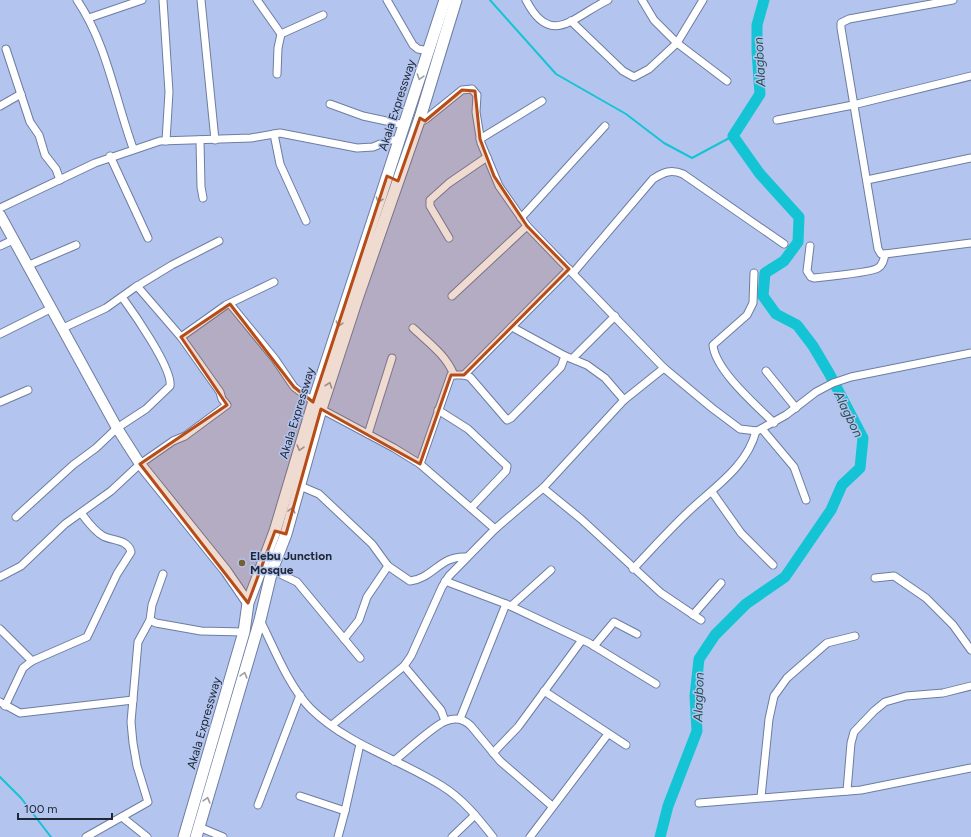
<svg xmlns="http://www.w3.org/2000/svg" width="971" height="837" font-family="Figtree,sans-serif">
	<style>
		.lines { fill: none; stroke-linecap: round; stroke-linejoin: round }
		.stream { stroke: #14c4d5; stroke-width: 2 }
		.river { stroke: #14c4d5; stroke-width: 11 }
		.street-casing { stroke: #6d7da2; stroke-width: 9 }
		.secondary-casing { stroke: #6d7da2; stroke-width: 12 }
		.primary-casing { stroke: #6d7da2; stroke-width: 13 }
		.street { stroke: #fff; stroke-width: 7 }
		.secondary { stroke: #fff; stroke-width: 10 }
		.primary { stroke: #fff; stroke-width: 11 }
		.oneway { stroke: #9b9ea5 }
		.marked { fill: #b64c17; fill-opacity: 0.2; stroke: #b64c17; stroke-width: 3; stroke-linejoin: round }
		.poi-dot { fill: #756030; stroke: #b3c5ee; stroke-width: 1.5 }
		.labels { text-anchor: middle; stroke-width: 3; stroke-linejoin: round; paint-order: stroke }
		.street-label { font-size: 12px; fill: #202737; stroke: #b3c5ee }
		.poi-label { font-size: 12px; font-weight: bold; fill: #202737; stroke: #b3c5ee; text-anchor: start }
		.water-label { font-size: 13px; font-style: italic; fill: #2c4c50; stroke: #b3c5ee }
	</style>
	<rect width="100%" height="100%" fill="#b3c5ee"/>
	<g class="lines">
		<g class="stream">
			<path d="M490 0 556 74 626 114 664 143 692 158 733 136"/>
			<path d="M0 777 21 798 51 837"/>
		</g>
		<path class="river" d="M660 837 668 806 697 731 695 696 699 659 715 635 746 604 785 577 831 510 842 485 860 468 863 438 829 373 813 346 797 325 776 314 763 296 765 273 784 261 798 242 799 217 760 174 733 136 760 94 757 51V25L764 0"/>
		<g class="street-casing">
			<g id="street">
				<path d="M77 0C107 44 115 99 133 148"/>
				<path d="M163 0 169 92 166 141"/>
				<path d="M201 0 215 140"/>
				<path d="M257 0 281 34 323 15"/>
				<path d="M387 0 413 45 418 49 429 51"/>
				<path d="M526 0C551 49 574 16 608 0"/>
				<path d="M642 0 654 20 677 43 727 81"/>
				<path d="M953 0 849 19 841 23V28L878 249 881 254H885L971 243"/>
				<path d="M89 18 142 0"/>
				<path d="M571 21 623 71 634 77 649 69 677 43 703 0"/>
				<path d="M6 49 30 122 39 135 45 155 56 169 60 180"/>
				<path d="M277 74 278 48 281 34"/>
				<path d="M330 104 363 116 405 125"/>
				<path d="M0 106 21 94"/>
				<path d="M420 118 424 120 426 119 462 90 472 89 477 95 476 112 481 143 499 186 527 226 664 368 712 408 740 429 757 431 786 415 816 392 833 383 851 377 971 353"/>
				<path d="M777 120 853 105 971 76"/>
				<path d="M274 134 280 164 306 221"/>
				<path d="M480 139 542 101"/>
				<path d="M200 140 201 187 203 198"/>
				<path d="M110 156 148 238"/>
				<path d="M867 180 971 158"/>
				<path d="M0 208 95 163 160 141 251 138 280 133 357 148 373 147 390 140H400"/>
				<path d="M521 218 605 126"/>
				<path d="M449 238 430 206V200L449 183 487 157"/>
				<path d="M0 246 13 240"/>
				<path d="M810 246 807 271 811 277 814 278C824 277 873 272 878 268 883 265 884 259 885 254"/>
				<path d="M27 266 76 245"/>
				<path d="M573 273 653 179C664 172 671 169 683 174L784 244"/>
				<path d="M754 273 753 303 747 315 713 345C715 370 756 405 774 423"/>
				<path d="M452 296 527 226"/>
				<path d="M230 304 275 359 294 387 314 402"/>
				<path d="M512 327 565 356 587 365 605 378 624 400"/>
				<path d="M63 328 106 308 134 288 172 265 219 241"/>
				<path d="M413 328C429 343 446 355 454 375"/>
				<path d="M0 334 50 309"/>
				<path d="M181 337 226 305 274 282"/>
				<path d="M573 358 615 316"/>
				<path d="M766 371 796 408"/>
				<path d="M464 375 569 269"/>
				<path d="M0 402 28 390"/>
				<path d="M321 409 394 448 420 464 495 529"/>
				<path d="M438 410 468 429 507 466 506 471 471 508"/>
				<path d="M762 429 794 467 806 500"/>
				<path d="M368 434 392 358"/>
				<path d="M420 464 451 375H464L470 377 507 420 511 418 561 367 565 356"/>
				<path d="M300 486 319 494 372 544 388 566 410 581C432 579 441 555 466 557"/>
				<path d="M543 488 581 519 661 593 701 620"/>
				<path d="M712 492 741 533 773 565"/>
				<path d="M16 517 73 465 96 448 117 428 146 409 170 386C173 369 133 312 122 297"/>
				<path d="M633 569C651 550 669 530 688 512 713 488 747 467 756 431"/>
				<path d="M272 570 297 582 360 658"/>
				<path d="M0 577 21 566 65 524 111 491 140 464 173 441 185 436 227 405 222 399 220 392 181 337 137 286"/>
				<path d="M875 578 894 576 926 598 953 625 971 650"/>
				<path d="M445 581 506 604 589 643 656 684"/>
				<path d="M511 606 551 570"/>
				<path d="M693 615 721 583"/>
				<path d="M150 620 156 623 201 631 244 632"/>
				<path d="M260 620C274 648 289 687 311 709 348 745 399 759 442 786 463 799 478 818 493 837"/>
				<path d="M0 629 32 661"/>
				<path d="M344 639 359 620 367 597 388 566"/>
				<path d="M594 646 614 622 637 634"/>
				<path d="M404 666 441 710 445 721"/>
				<path d="M544 691 626 745"/>
				<path d="M0 702 20 713 133 700"/>
				<path d="M5 706 23 668 32 661 87 637 117 574 131 552C128 539 112 541 103 536 94 531 87 521 81 513"/>
				<path d="M460 719 506 604"/>
				<path d="M332 725 404 666 411 656 442 587 449 576 495 529 543 488 624 400 664 368"/>
				<path d="M493 753 518 727 582 640"/>
				<path d="M394 761C404 753 437 723 446 721 456 717 464 719 471 726L500 761 552 806"/>
				<path d="M847 791 851 743 854 732 874 711 885 702 906 696 943 693 971 686"/>
				<path d="M300 796 345 811 360 744"/>
				<path d="M761 797 769 719 774 696 787 678 827 643 855 636"/>
				<path d="M699 803 861 790 971 768"/>
				<path d="M258 805 300 695"/>
				<path d="M122 817 147 837"/>
				<path d="M199 827 223 837"/>
				<path d="M86 837 148 802 137 766 133 743 131 722 138 642 150 620 152 605 163 574"/>
				<path d="M338 837 345 811"/>
				<path d="M452 837 475 815"/>
				<path d="M530 837 608 734"/>
			</g>
		</g>
		<g class="secondary-casing">
			<path id="secondary" d="M0 215 117 428 140 464 226 571 248 603"/>
		</g>
		<g class="primary-casing">
			<g id="primary">
				<path d="M184 837 244 632 248 603 275 531 316 394 445 0"/>
				<path d="M196 837 260 620 272 570 286 534 321 409 357 299 420 118 456 0"/>
			</g>
		</g>
		<use href="#street" class="street"/>
		<use href="#secondary" class="secondary"/>
		<use href="#primary" class="primary"/>
	</g>
	<defs><path id="oneway-chevron" d="M-2-3.5L2.5 0L-2 3.5" fill="none" stroke-width="1.6" stroke-linecap="round" stroke-linejoin="round"/></defs>
	<g class="oneway">
		<use href="#oneway-chevron" transform="translate(420 77) rotate(108)"/>
		<use href="#oneway-chevron" transform="translate(379 200) rotate(109)"/>
		<use href="#oneway-chevron" transform="translate(339 324) rotate(108)"/>
		<use href="#oneway-chevron" transform="translate(329 385) rotate(-71)"/>
		<use href="#oneway-chevron" transform="translate(300 448) rotate(106)"/>
		<use href="#oneway-chevron" transform="translate(292 510) rotate(-74)"/>
		<use href="#oneway-chevron" transform="translate(244 675) rotate(-74)"/>
		<use href="#oneway-chevron" transform="translate(207 800) rotate(-74)"/>
	</g>
	<path class="marked" d="M462 90 475 91 480 139 494 176 527 226 569 269 464 375H451L420 464 321 409 286 534 275 531 248 603 140 464 227 405 181 337 230 304 294 387 313 402 387 176 398 181 420 118 425 121Z"/>
	<circle class="poi-dot" cx="242" cy="563" r="4"/>
	<g class="labels">
		<g class="street-label">
			<text transform="translate(397 105) rotate(-72)" y="4">Akala Expressway</text>
			<text transform="translate(297 413) rotate(-73)" y="4">Akala Expressway</text>
			<text transform="translate(204 723) rotate(-74)" y="4">Akala Expressway</text>
		</g>
		<g class="poi-label">
			<text x="250" y="560">Elebu Junction<tspan x="250" dy="14">Mosque</tspan></text>
		</g>
		<g class="water-label">
			<text transform="translate(759 62) rotate(-93)" y="5">Alagbon</text>
			<text transform="translate(849 414) rotate(64)" y="5">Alagbon</text>
			<text transform="translate(698 697) rotate(-88)" y="5">Alagbon</text>
		</g>
	</g>
	<path d="M18 813v6h94v-6" fill="none" stroke="#202737" stroke-width="2"/>
	<text x="24" y="813" font-size="12" fill="#202737" stroke="#b3c5ee" stroke-width="3" paint-order="stroke">100 m</text>
</svg>
